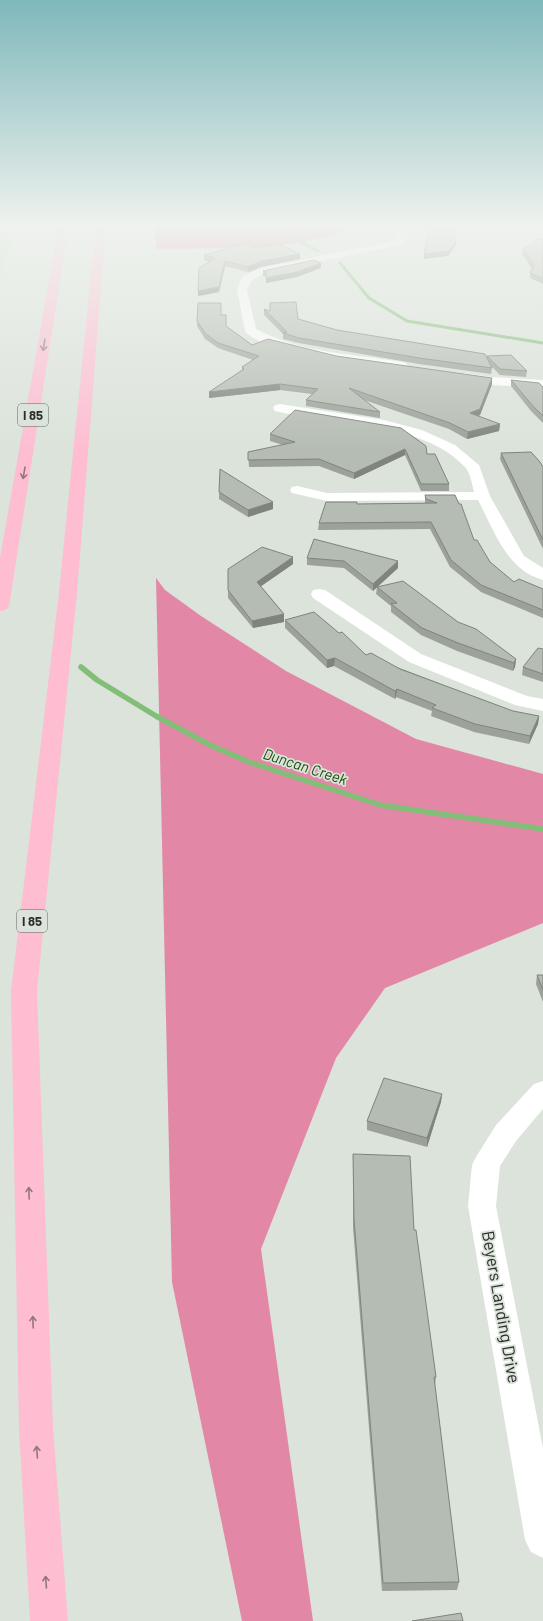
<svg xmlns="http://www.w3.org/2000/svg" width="543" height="1621" font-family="Barlow,sans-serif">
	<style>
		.built { fill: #cedccc }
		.forest { fill: #e287a6 }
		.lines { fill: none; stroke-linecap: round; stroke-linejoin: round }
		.stream-far1 { stroke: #82be78; stroke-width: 3 }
		.stream { stroke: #82be78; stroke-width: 5.5 }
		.minor { fill: #fff; fill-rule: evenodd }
		.motorway { fill: #febdd1; fill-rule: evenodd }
		.wall { fill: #9ca29a }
		.shaded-wall { fill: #7f847d }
		.building { fill: #b5bcb3; stroke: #7f847d }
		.oneway { stroke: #94767e }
		.labels { text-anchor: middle; stroke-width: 3.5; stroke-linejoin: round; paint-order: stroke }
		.shield { fill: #dbe3da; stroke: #606460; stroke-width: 1 }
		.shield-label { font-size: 13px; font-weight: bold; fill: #2b2e2b }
		.water-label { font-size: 15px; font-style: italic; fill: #145007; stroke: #dbe3da }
		.near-street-label { font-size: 17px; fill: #2b2e2b; stroke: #dbe3da }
	</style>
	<rect width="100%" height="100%" fill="#dbe3da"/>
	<path class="built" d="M0 224H17L0 278Z"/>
	<g class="forest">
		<path d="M155 224H350C327 252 195 248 156 249Z"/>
		<path d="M156 578 165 590 201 616 286 671 416 739 543 774V923L385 988 336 1058 261 1249 313 1621H242L172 1282Z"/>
	</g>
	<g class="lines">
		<g class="stream-far1">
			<path d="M277 224 306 245 318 251"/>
			<path d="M340 263 369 298 407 321 543 343"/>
		</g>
		<path class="stream" d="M81 667 97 680 156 716 210 745 249 762 380 805 543 829"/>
		<g class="minor">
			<path d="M405 224H415L408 237 400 245 264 273 251 281 247 290 256 329C301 353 353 354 402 362L406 363 408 366 406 369 402 370C372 365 261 353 245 331L237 290 242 277 261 268 394 241Z"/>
			<path d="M464 373 492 377 543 380V388L492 385 460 380 458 377Z"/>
			<path d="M280 404 384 420 422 430 455 445 479 465 490 496 524 556 543 568V580C507 571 494 530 478 500L327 501 292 493 290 490 292 487 297 486 327 493 474 492C472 484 470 471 464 466 421 421 333 425 275 411L273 408 275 405Z"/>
			<path d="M319 589 325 590 421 654 527 696 543 699V711L515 705 409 662 313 598 311 594 313 590Z"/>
			<path d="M543 1081V1109L516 1141 500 1166 496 1206 543 1448V1558L531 1552 525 1540 468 1206 472 1165 476 1157 496 1125 534 1084Z"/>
		</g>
		<g class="motorway">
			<path d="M59 224H69L9 606 6 610 0 611V558Z"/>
			<path d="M96 224H106L77 593 37 991 53 1428 68 1621H30L19 1428 11 991 59 593Z"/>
		</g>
	</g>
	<g class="wall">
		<path d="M543 239V284L530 278V273L532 269 522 254 523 249Z"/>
		<path d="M256 248 300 259 261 267 248 272 225 266 219 292 198 296V291L209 262 204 260V255Z"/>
		<path d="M321 263V268L297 277 266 283V277L263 276V271Z"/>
		<path d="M270 303 298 319 337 330 487 357V356L527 371 526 377 500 375 491 366 492 368 491 374 419 364 299 343 283 339V334L264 315V309L270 311Z"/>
		<path d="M221 315 226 326 252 345 336 356 492 378V384L480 415 478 416 500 424 499 431 467 439 449 429 364 400 380 412V418L306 406V400L312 394 280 390 209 398 242 370V367L253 360 218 348 205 339 197 326V321Z"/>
		<path d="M511 380 543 387V423L531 411 511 386Z"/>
		<path d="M295 410 427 454 449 484V491H421L405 455 354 479 319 466 249 467 248 452 283 445 270 441V434Z"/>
		<path d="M501 453 543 467V549L500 459Z"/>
		<path d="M219 492 273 502V509L248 517 219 499Z"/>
		<path d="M425 495H455L474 540 490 562 514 582 543 589V618L481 592 450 567 430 529 318 530 319 523 357 504 425 503Z"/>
		<path d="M314 539 398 568 377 587 458 622 516 659 515 667 513 671 457 651 421 635 391 612V606L376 594 377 587 373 591 344 568 307 565V558Z"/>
		<path d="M293 564 261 586 284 614V622L253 628 228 598V569Z"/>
		<path d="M285 620 366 655 454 689 513 711 539 716 538 724 529 744 474 732 431 716 432 711 396 697 395 699 334 666 327 668 285 628Z"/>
		<path d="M543 649V682L522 675 523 667Z"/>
		<path d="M537 975H543V1002L536 984Z"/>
		<path d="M442 1094 441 1102 427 1147 367 1130V1121Z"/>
		<path d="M353 1154 414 1230 436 1377 435 1385 459 1582 457 1590 382 1591 353 1228Z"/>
	</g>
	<g class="shaded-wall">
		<path d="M456 241V245L448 256 424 259V254Z"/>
		<path d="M300 254V259L261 267 248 272V267L261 261Z"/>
		<path d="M225 261V266L219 292 198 296V291Z"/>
		<path d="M321 263V268L297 277 266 283V278Z"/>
		<path d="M492 378V384L480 415 470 420V413Z"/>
		<path d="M280 384V390L209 398V392Z"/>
		<path d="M500 424 499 431 467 439 468 432Z"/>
		<path d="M405 449V455L354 479V473Z"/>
		<path d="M273 502V509L248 517V510Z"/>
		<path d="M293 557V564L257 589V582Z"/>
		<path d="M398 561V568L373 591V584Z"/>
		<path d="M284 614V622L253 628 252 621Z"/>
		<path d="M335 658 334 666 327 668V660Z"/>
		<path d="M516 659 515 667 513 671 514 663Z"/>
		<path d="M397 689 396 697 395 699V691Z"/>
		<path d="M539 716 538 724 529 744 530 736Z"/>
		<path d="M442 1094 441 1102 427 1147V1138Z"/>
	</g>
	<g class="building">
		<path d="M429 224H453L456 241 449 251 424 254Z"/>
		<path d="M538 239H543V279L530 273 534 265 523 249Z"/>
		<path d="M248 244 256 248 279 244 300 254 261 261 248 267 225 261 219 287 198 291 199 268 215 258 204 255 235 246Z"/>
		<path d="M314 260 321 263 297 272 266 278V272L263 271Z"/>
		<path d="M296 302 298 319 337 330 485 354 492 368 419 358 299 338 283 333 287 332 264 309 270 311V303Z"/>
		<path d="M198 303H221V315H226V326L252 345 268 339 336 356 492 378 480 409 470 413 500 424 468 432 450 423 349 388 380 412 306 400 318 389 280 384 209 392 244 369 242 367 259 356 218 343 205 333 197 321Z"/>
		<path d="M511 355 527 371 500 369 487 356Z"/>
		<path d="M511 380 539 383 543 387V416L532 405Z"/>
		<path d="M295 410 401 428 426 446 427 454H435L449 484H421L405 449 354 473 319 459 248 460V452L295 442 270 434Z"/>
		<path d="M531 452 540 462 543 467V540L501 453Z"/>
		<path d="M220 469 273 502 248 510 219 492Z"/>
		<path d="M425 495H455L459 504H461L474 540H477L490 562 514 582 519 579 543 589V610L481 585 451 560 431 522 319 523 326 502H357V504L437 503 426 499Z"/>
		<path d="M314 539 398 561 373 584 344 561 307 558Z"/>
		<path d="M262 547 293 557 257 582 284 614 252 621 228 590V569Z"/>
		<path d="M403 581 458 622 476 629 516 659 514 663 458 643 422 628 391 604 397 603 377 587Z"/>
		<path d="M314 612 339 633 342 632 366 655 371 653 400 669 454 689 513 711 539 716 530 736 475 724 432 708 436 705 397 689 395 691 335 658 327 660 285 620Z"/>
		<path d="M538 648 543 649V674L523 667Z"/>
		<path d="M537 975H543V990Z"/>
		<path d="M384 1078 442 1094 427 1138 367 1121Z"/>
		<path d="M353 1154 410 1156 414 1230H416L436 1377H434L459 1582 383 1583 354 1219Z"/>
		<path d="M461 1613 463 1621H412Z"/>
	</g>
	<defs><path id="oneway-shaft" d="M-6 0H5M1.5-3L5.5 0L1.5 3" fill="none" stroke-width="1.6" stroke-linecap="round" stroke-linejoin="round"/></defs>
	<g class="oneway">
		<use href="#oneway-shaft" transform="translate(44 345) rotate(99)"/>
		<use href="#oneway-shaft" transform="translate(24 473) rotate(100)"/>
		<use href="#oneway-shaft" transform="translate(29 1193) rotate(-92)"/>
		<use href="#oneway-shaft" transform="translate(33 1322) rotate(-92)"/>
		<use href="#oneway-shaft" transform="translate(37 1452) rotate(-94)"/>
		<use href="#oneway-shaft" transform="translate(46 1582) rotate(-94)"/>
	</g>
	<linearGradient id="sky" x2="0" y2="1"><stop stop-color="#7fb8bb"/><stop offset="0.5" stop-color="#eff2ee"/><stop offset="1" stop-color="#eff2ee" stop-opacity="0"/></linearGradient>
	<rect width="543" height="451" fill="url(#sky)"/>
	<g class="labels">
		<g class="shield">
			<rect x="18" y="404" width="30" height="22" rx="3"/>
			<rect x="17" y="910" width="30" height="22" rx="3"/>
		</g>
		<g class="shield-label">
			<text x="33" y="420">I 85</text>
			<text x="32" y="926">I 85</text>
		</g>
		<g class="water-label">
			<text transform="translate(305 767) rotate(18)" y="5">Duncan Creek</text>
		</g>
		<g class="near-street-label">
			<text transform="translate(501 1307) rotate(80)" y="6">Beyers Landing Drive</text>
		</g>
	</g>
</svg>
